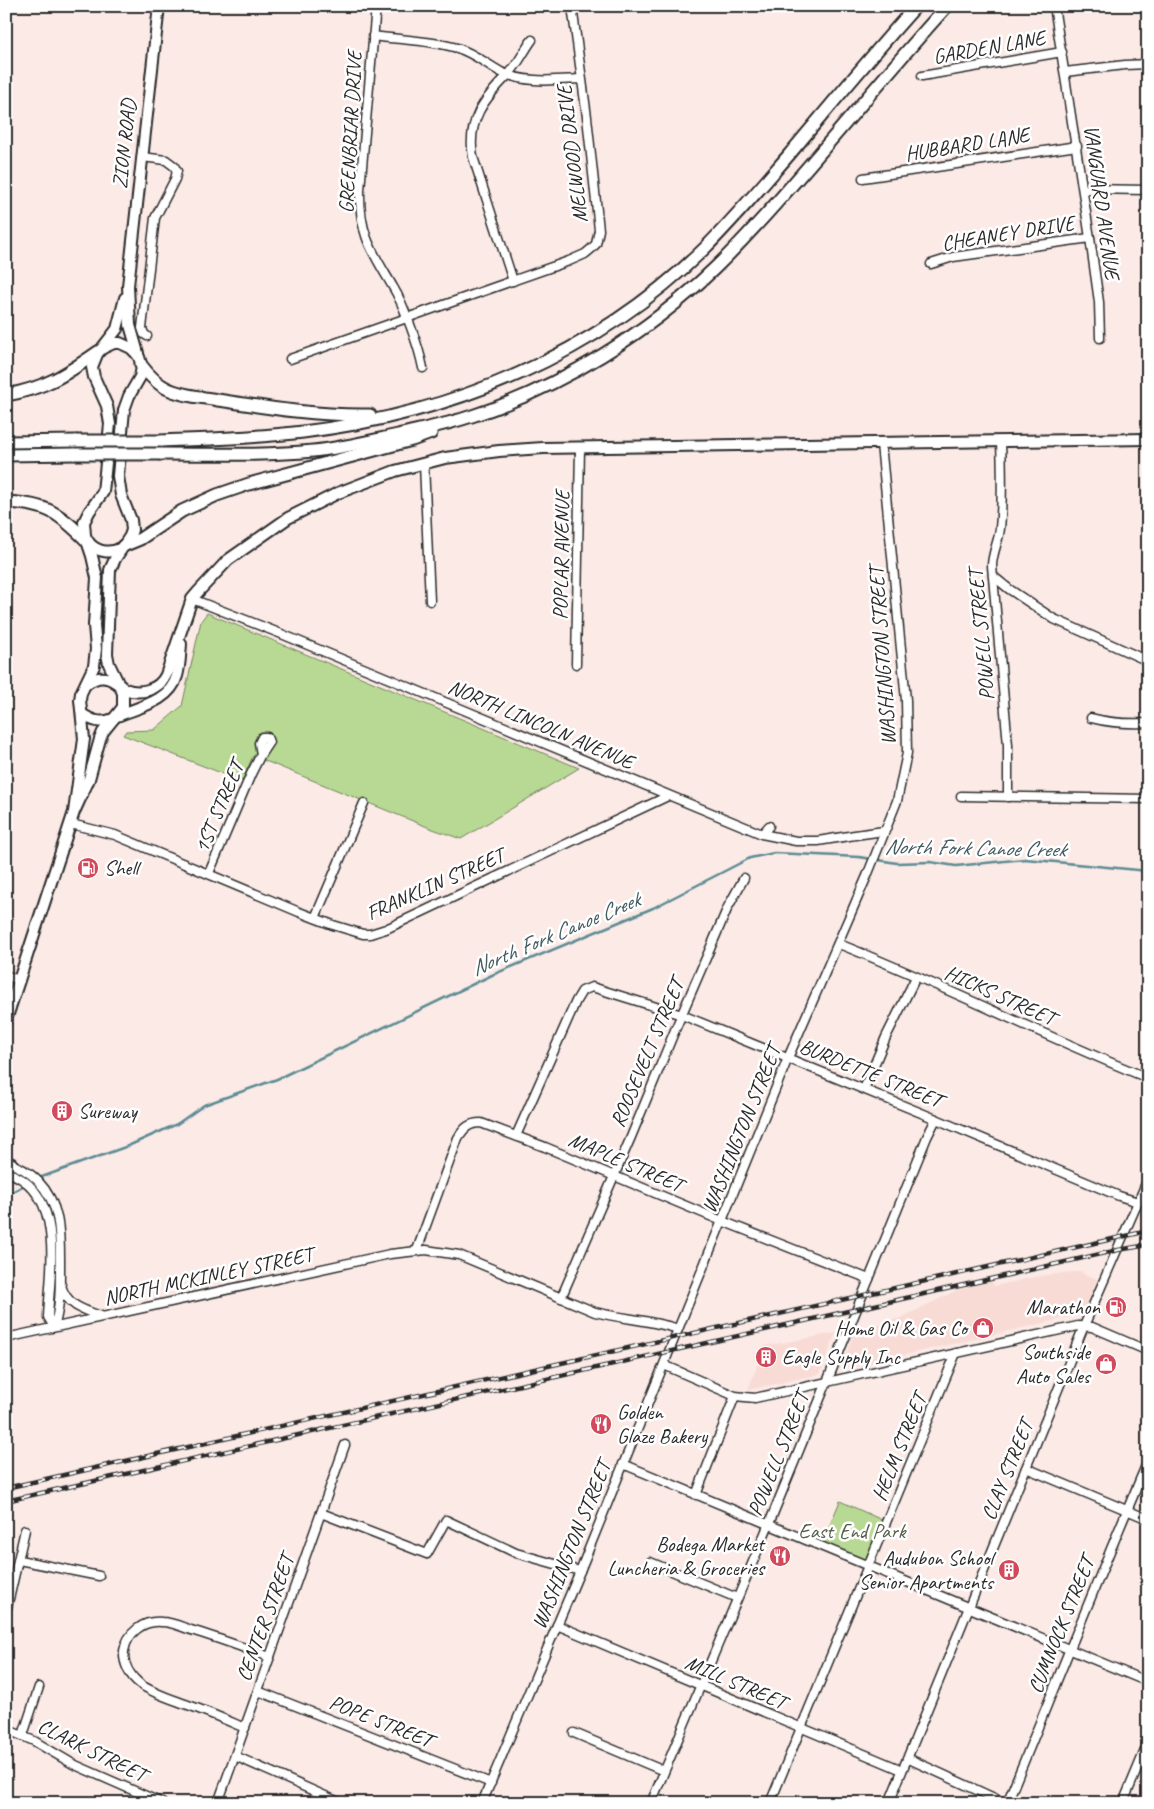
<svg xmlns="http://www.w3.org/2000/svg" width="1154" height="1809" font-family="Caveat,sans-serif">
	<style>
		.built { fill: #f9dbd5 }
		.green { fill: #b8d993; stroke: #72825f }
		.lines { fill: none; stroke-linecap: round; stroke-linejoin: round }
		.stream { stroke: #5c8b93; stroke-width: 2.5 }
		.minor-casing { stroke: #2b2b2b; stroke-width: 11 }
		.major-casing { stroke: #2b2b2b; stroke-width: 14 }
		.highway-casing { stroke: #2b2b2b; stroke-width: 15 }
		.minor { stroke: #fff; stroke-width: 8 }
		.major { stroke: #fff; stroke-width: 10 }
		.highway { stroke: #fff; stroke-width: 11 }
		.rail-casing { stroke: #2b2b2b; stroke-width: 4.5 }
		.rail { stroke: #fff; stroke-width: 2.5; stroke-dasharray: 8; stroke-linecap: butt }
		.highway-bridge-casing { stroke: #2b2b2b; stroke-width: 15; stroke-linecap: butt }
		.highway-bridge { stroke: #fff; stroke-width: 11 }
		.labels { text-anchor: middle; stroke-width: 5; stroke-linejoin: round; paint-order: stroke }
		.street-label { font-size: 21px; fill: #2b2b2b; stroke: #fff }
		.poi-label { font-size: 21px; fill: #2b2b2b; stroke: #fff; text-anchor: end }
		.park-label { font-size: 21px; fill: #555f4a; stroke: #fff }
		.water-label { font-size: 22px; font-style: italic; fill: #435b5f; stroke: #fff }
	</style>
	<rect width="100%" height="100%" fill="#fbeae6"/>
	<filter id="ink" filterUnits="userSpaceOnUse"><feTurbulence type="fractalNoise" baseFrequency=".02" numOctaves="2"/><feDisplacementMap in="SourceGraphic" scale="10" xChannelSelector="R" yChannelSelector="G"/><feConvolveMatrix kernelMatrix="1 2 1 2 8 2 1 2 1" color-interpolation-filters="sRGB"/></filter>
	<g filter="url(#ink)">
		<g class="built">
			<path d="M1082 1271V1273L1097 1279 1083 1314 848 1368 843 1361 855 1332 889 1323V1321L901 1318 957 1290 992 1281 994 1286 1040 1276Z"/>
			<path d="M836 1333 820 1374 748 1390 765 1346Z"/>
		</g>
		<g class="green">
			<path d="M207 613 579 768 461 839 430 828 253 756 242 781 123 735 126 731 154 730 182 706 201 621Z"/>
			<path d="M840 1501 882 1520 865 1561 822 1544Z"/>
		</g>
		<g class="lines">
			<g class="stream">
				<path d="M39 1178 128 1146 177 1124 204 1105 277 1079 492 975 653 908 750 858 774 853 859 857 897 863 930 862 956 866 1025 859 1148 871"/>
				<path d="M6 1195 34 1180"/>
			</g>
			<g class="minor-casing">
				<g id="minor">
					<path d="M376 6 360 190C359 235 372 251 393 287 404 305 419 347 423 368"/>
					<path d="M1054 6 1090 238 1099 302 1100 338"/>
					<path d="M373 36C401 40 431 40 457 48 474 53 486 64 501 72 526 84 555 80 581 79"/>
					<path d="M1065 72 1125 65 1148 64"/>
					<path d="M922 76 1062 52"/>
					<path d="M142 157 166 160 174 166 177 171 175 179 155 218 142 328 144 334 147 336"/>
					<path d="M863 178 1077 146"/>
					<path d="M1083 189 1148 190"/>
					<path d="M931 264 953 257 1090 238"/>
					<path d="M513 281 473 157C467 121 483 100 508 75 517 66 524 51 532 40"/>
					<path d="M290 359 569 261 585 254 591 249 596 244 599 230 587 117 572 6"/>
					<path d="M1001 441C1002 470 1003 499 1000 528 999 541 992 553 992 566L1008 745V797"/>
					<path d="M424 464 430 601"/>
					<path d="M993 576 1009 589 1054 619 1148 661"/>
					<path d="M192 599 279 633 762 834 796 841H818L855 835 884 831"/>
					<path d="M576 664 580 447"/>
					<path d="M1091 718C1110 723 1129 724 1148 723"/>
					<path d="M262 737H267L269 742 261 754 259 743Z"/>
					<path d="M961 796 1148 799"/>
					<path d="M71 824 115 835 299 912 333 925 363 934H370L386 929 668 796"/>
					<path d="M762 834 769 826"/>
					<path d="M209 873 251 774 261 754"/>
					<path d="M315 918 364 803"/>
					<path d="M839 944C943 985 1043 1036 1148 1078"/>
					<path d="M6 975 20 981"/>
					<path d="M864 1089 886 1037 916 977"/>
					<path d="M516 1136 576 1001 582 991 592 987 682 1015 936 1119 1119 1196 1138 1202"/>
					<path d="M8 1163C19 1166 30 1173 38 1181 62 1206 60 1237 60 1269 60 1288 60 1309 54 1327"/>
					<path d="M6 1172C66 1190 50 1270 48 1317L54 1327"/>
					<path d="M417 1250 458 1138C464 1128 469 1123 481 1123L545 1147 722 1221 869 1279"/>
					<path d="M61 1285C66 1305 83 1310 101 1316"/>
					<path d="M561 1298 631 1137 675 1030 728 907 744 878"/>
					<path d="M6 1338 390 1254 426 1250 459 1255 595 1312C623 1319 651 1320 678 1329"/>
					<path d="M664 1365 735 1396 755 1398 1078 1326 1092 1327 1148 1351"/>
					<path d="M623 1464 1148 1682"/>
					<path d="M1026 1468 1148 1519"/>
					<path d="M696 1495 735 1396"/>
					<path d="M321 1513 427 1554 446 1520 516 1553 580 1571"/>
					<path d="M19 1560 99 1576"/>
					<path d="M650 1562 737 1598"/>
					<path d="M6 1612 25 1530"/>
					<path d="M557 1625 902 1770"/>
					<path d="M258 1691 491 1783"/>
					<path d="M245 1728C226 1720 208 1712 188 1705 172 1699 154 1694 140 1684 130 1676 123 1664 124 1651 127 1633 143 1620 162 1622 172 1622 182 1627 191 1630 218 1638 244 1648 270 1657"/>
					<path d="M6 1729 34 1741 73 1764 162 1803"/>
					<path d="M574 1733 664 1771"/>
					<path d="M23 1735 39 1687"/>
					<path d="M235 1756 341 1803"/>
					<path d="M907 1758 1005 1803"/>
					<path d="M218 1803 345 1445"/>
					<path d="M482 1803 580 1571 788 1058 867 876 897 801 907 753 906 700 881 444"/>
					<path d="M651 1803 771 1519 927 1137 936 1119"/>
					<path d="M770 1803 956 1353"/>
					<path d="M889 1803 1084 1326 1148 1179"/>
					<path d="M1007 1803C1054 1689 1099 1575 1148 1461"/>
					<path d="M1123 1803 1148 1743"/>
				</g>
			</g>
			<g class="major-casing">
				<g id="major">
					<path d="M103 347 117 329 125 298"/>
					<path d="M138 353 130 325 128 286 159 6"/>
					<path d="M89 543C98 553 111 554 123 547"/>
					<path d="M86 684C95 677 106 675 115 682 119 684 121 687 125 689 140 695 159 690 166 675L192 599 198 592 228 560 288 518 338 493 395 471 445 458 499 451 543 448 1148 439"/>
					<path d="M82 714C92 721 101 724 113 719"/>
					<path d="M117 716C138 707 170 702 177 676 180 666 180 655 181 644"/>
					<path d="M6 1020 74 812 84 739 80 700 81 693 94 666 96 649 94 625 97 578 92 556 85 535 84 522 89 512 103 492 110 424 107 406 94 377 92 367 98 352 103 348 114 343H120L131 348 135 352 139 357 142 367 140 377 129 396 124 410 118 476 121 495 131 520 132 530 130 536 115 559 110 570 107 654 109 664 123 693V707L103 732 100 739 89 779 74 812"/>
					<path d="M6 1161 12 1164"/>
				</g>
			</g>
			<g class="highway-casing">
				<g id="highway">
					<path d="M141 365C148 374 156 383 166 388 182 396 201 397 218 400 269 408 319 416 370 415"/>
					<path d="M6 395C46 388 65 375 98 352"/>
					<path d="M161 441C208 439 255 438 303 432 453 414 596 355 705 248 734 219 761 187 788 156 830 106 872 55 916 6"/>
					<path d="M6 442 76 441"/>
					<path d="M160 454C211 454 262 456 313 451 342 448 370 441 398 435 423 429 448 424 472 416 561 387 648 333 715 268 735 249 753 229 771 209 831 142 887 72 947 6"/>
					<path d="M6 455 75 454"/>
					<path d="M6 502C48 504 59 513 88 542"/>
					<path d="M123 546 140 539 182 511 217 495 249 484 412 440 431 433"/>
				</g>
			</g>
			<use href="#minor" class="minor"/>
			<use href="#major" class="major"/>
			<use href="#highway" class="highway"/>
			<g class="rail-casing">
				<g id="rail">
					<path d="M6 1488 1148 1231"/>
					<path d="M6 1501 977 1282 1118 1250 1148 1245"/>
				</g>
			</g>
			<use href="#rail" class="rail"/>
			<g class="highway-bridge-casing">
				<g id="highway-bridge">
					<path d="M76 441H161"/>
					<path d="M75 454H160"/>
				</g>
			</g>
			<use href="#highway-bridge" class="highway-bridge"/>
		</g>
	</g>
	<defs>
		<g id="fuel-disc" transform="scale(1.125)"><circle r="9.5" fill="#d1495b" stroke="#fff"/><path d="M-5.5-6h7V0h2V4h1.3V-2.5L3-4.5l.8-.8L6-3V5H2.5V1h-1V6h-7ZM-4.2-4.7v3.2H.2V-4.7Z" fill="#fff"/></g>
		<g id="building-disc" transform="scale(1.125)"><circle r="9.5" fill="#d1495b" stroke="#fff"/><path d="M-4-6H4V6H1V3H-1V6H-4ZM-2.5-4.3h1.7v1.8h-1.7ZM.8-4.3h1.7v1.8H.8ZM-2.5-1h1.7V.8h-1.7ZM.8-1h1.7V.8H.8Z" fill="#fff"/></g>
		<g id="shop-disc" transform="scale(1.125)"><circle r="9.5" fill="#d1495b" stroke="#fff"/><path d="M-5-2.5h2.3a2.7 3.5 0 0 1 5.4 0H5L5.5 6h-11ZM-1.5-2.5h3a1.5 2.3 0 0 0-3 0Z" fill="#fff"/></g>
		<g id="restaurant-disc" transform="scale(1.125)"><circle r="9.5" fill="#d1495b" stroke="#fff"/><path d="M-5-6h1v4h1v-4h1v4h1v-4h1v5L-1.5 .5V6h-2V.5L-5-1ZM5-6V6H3V1.5H1.5Q1.5-4 5-6Z" fill="#fff"/></g>
	</defs>
	<g fill-rule="evenodd">
		<use href="#fuel-disc" x="88" y="868"/>
		<use href="#building-disc" x="62" y="1111"/>
		<use href="#fuel-disc" x="1116" y="1307"/>
		<use href="#shop-disc" x="983" y="1328"/>
		<use href="#building-disc" x="766" y="1357"/>
		<use href="#shop-disc" x="1106" y="1364"/>
		<use href="#restaurant-disc" x="601" y="1424"/>
		<use href="#restaurant-disc" x="780" y="1556"/>
		<use href="#building-disc" x="1009" y="1570"/>
	</g>
	<g class="labels">
		<g class="street-label">
			<text transform="translate(989 47) rotate(-10)" y="7">GARDEN LANE</text>
			<text transform="translate(350 132) rotate(-87)" y="7">GREENBRIAR DRIVE</text>
			<text transform="translate(124 144) rotate(-84)" y="7">ZION ROAD</text>
			<text transform="translate(967 144) rotate(-9)" y="7">HUBBARD LANE</text>
			<text transform="translate(572 154) rotate(-97)" y="7">MELWOOD DRIVE</text>
			<text transform="translate(1102 202) rotate(82)" y="7">VANGUARD AVENUE</text>
			<text transform="translate(1008 233) rotate(-9)" y="7">CHEANEY DRIVE</text>
			<text transform="translate(561 555) rotate(-89)" y="7">POPLAR AVENUE</text>
			<text transform="translate(981 635) rotate(-95)" y="7">POWELL STREET</text>
			<text transform="translate(882 656) rotate(-94)" y="7">WASHINGTON STREET</text>
			<text transform="translate(541 724) rotate(23)" y="7">NORTH LINCOLN AVENUE</text>
			<text transform="translate(219 807) rotate(-67)" y="7">1ST STREET</text>
			<text transform="translate(435 884) rotate(-24)" y="7">FRANKLIN STREET</text>
			<text transform="translate(1000 995) rotate(24)" y="7">HICKS STREET</text>
			<text transform="translate(647 1053) rotate(-67)" y="7">ROOSEVELT STREET</text>
			<text transform="translate(871 1073) rotate(22)" y="7">BURDETTE STREET</text>
			<text transform="translate(741 1129) rotate(-68)" y="7">WASHINGTON STREET</text>
			<text transform="translate(626 1162) rotate(23)" y="7">MAPLE STREET</text>
			<text transform="translate(208 1276) rotate(-12)" y="7">NORTH MCKINLEY STREET</text>
			<text transform="translate(899 1447) rotate(-68)" y="7">HELM STREET</text>
			<text transform="translate(778 1454) rotate(-68)" y="7">POWELL STREET</text>
			<text transform="translate(1007 1470) rotate(-68)" y="7">CLAY STREET</text>
			<text transform="translate(571 1545) rotate(-68)" y="7">WASHINGTON STREET</text>
			<text transform="translate(265 1618) rotate(-70)" y="7">CENTER STREET</text>
			<text transform="translate(1061 1625) rotate(-68)" y="7">CUMNOCK STREET</text>
			<text transform="translate(736 1682) rotate(23)" y="7">MILL STREET</text>
			<text transform="translate(381 1721) rotate(22)" y="7">POPE STREET</text>
			<text transform="translate(92 1750) rotate(26)" y="7">CLARK STREET</text>
		</g>
		<g class="poi-label">
			<text x="104" y="875" text-anchor="start">Shell</text>
			<text x="78" y="1118" text-anchor="start">Sureway</text>
			<text x="1100" y="1314">Marathon</text>
			<text x="967" y="1335">Home Oil &amp; Gas Co</text>
			<text x="1090" y="1359">Southside<tspan x="1090" dy="24">Auto Sales</tspan></text>
			<text x="782" y="1364" text-anchor="start">Eagle Supply Inc</text>
			<text x="617" y="1419" text-anchor="start">Golden<tspan x="617" dy="24">Glaze Bakery</tspan></text>
			<text x="764" y="1551">Bodega Market<tspan x="764" dy="24">Luncheria &amp; Groceries</tspan></text>
			<text x="993" y="1565">Audubon School<tspan x="993" dy="24">Senior Apartments</tspan></text>
		</g>
		<g class="park-label">
			<text x="852" y="1538">East End Park</text>
		</g>
		<g class="water-label">
			<text transform="translate(975 847) rotate(1)" y="8">North Fork Canoe Creek</text>
			<text transform="translate(555 933) rotate(-23)" y="8">North Fork Canoe Creek</text>
		</g>
	</g>
	<rect width="1154" height="1809" fill="none" stroke="#fff" stroke-width="25"/>
	<rect x="12" y="12" width="1129" height="1784" fill="none" stroke="#2b2b2b" stroke-width="2" filter="url(#ink)"/>
</svg>
